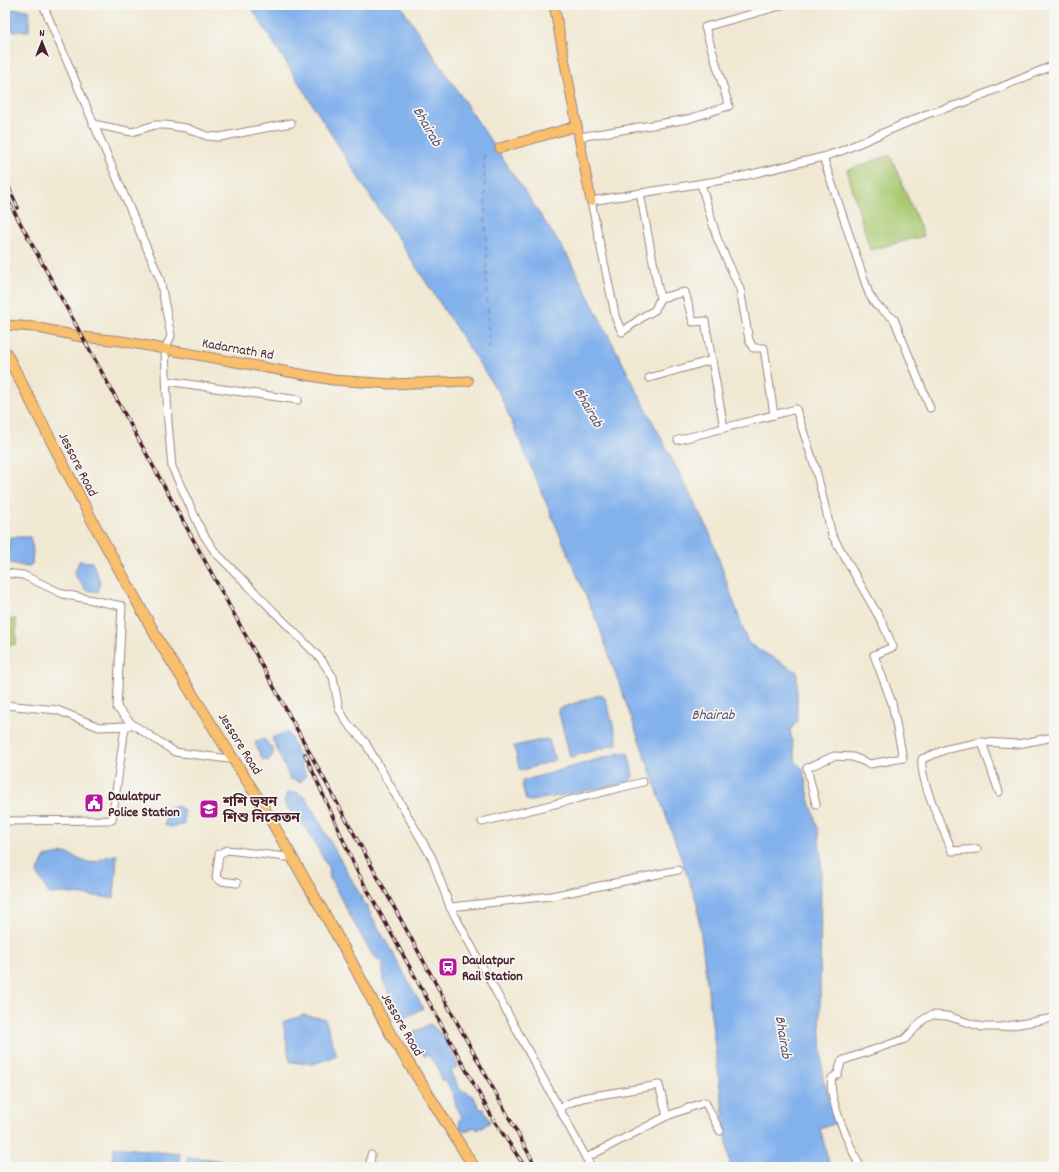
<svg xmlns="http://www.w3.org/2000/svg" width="1059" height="1172" font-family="Dekko,'Noto Sans Bengali',sans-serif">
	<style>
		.green { fill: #a9c971; stroke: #7a744e }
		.water { fill: #82b1ec; stroke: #66688c }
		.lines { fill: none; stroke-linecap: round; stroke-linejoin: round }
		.ferry { stroke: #5e526f; stroke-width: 1; stroke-dasharray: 5 4; stroke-linecap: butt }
		.minor-casing { stroke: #9d847e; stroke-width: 9 }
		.major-casing { stroke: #9d847e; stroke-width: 11 }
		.highway-casing { stroke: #9d847e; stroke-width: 12 }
		.minor { stroke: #fff; stroke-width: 7 }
		.major { stroke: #f9bf6d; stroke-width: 9 }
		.highway { stroke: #f9bf6d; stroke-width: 10 }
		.rail-casing { stroke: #4a1f2b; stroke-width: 3.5 }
		.rail { stroke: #f6f6f2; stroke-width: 2; stroke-dasharray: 6; stroke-linecap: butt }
		.labels { text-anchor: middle; stroke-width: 3.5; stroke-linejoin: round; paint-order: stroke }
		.street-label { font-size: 14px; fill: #4a1f2b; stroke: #f6f6f2 }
		.poi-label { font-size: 14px; font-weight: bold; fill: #4a1f2b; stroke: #f6f6f2; text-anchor: start }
		.water-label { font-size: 15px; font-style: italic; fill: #5e526f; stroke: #f6f6f2 }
	</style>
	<rect width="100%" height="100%" fill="#f6f6f2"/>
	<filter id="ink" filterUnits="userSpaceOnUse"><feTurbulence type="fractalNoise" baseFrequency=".025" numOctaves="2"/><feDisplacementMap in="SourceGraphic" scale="8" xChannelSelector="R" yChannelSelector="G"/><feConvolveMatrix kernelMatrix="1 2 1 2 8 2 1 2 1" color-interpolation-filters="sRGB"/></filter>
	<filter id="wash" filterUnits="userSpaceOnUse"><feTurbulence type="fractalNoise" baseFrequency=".012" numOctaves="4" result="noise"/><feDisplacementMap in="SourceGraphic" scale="16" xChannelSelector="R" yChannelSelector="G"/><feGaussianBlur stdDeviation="0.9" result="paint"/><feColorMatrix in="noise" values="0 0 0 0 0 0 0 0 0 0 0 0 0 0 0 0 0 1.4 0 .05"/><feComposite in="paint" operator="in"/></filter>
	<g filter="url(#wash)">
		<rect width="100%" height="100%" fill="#f0e8d2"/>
		<g class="green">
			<path d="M890 155 924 236 870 250 847 170Z"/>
			<path d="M16 619V644L5 645V620Z"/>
		</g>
		<g class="water">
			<path d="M250 5H400L567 255 709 531 748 643 797 672V722L790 730 796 762 803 769 809 798 818 829 821 858 820 1017 823 1079 838 1123 820 1128 830 1167H730L697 903 598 624 500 395 377 207Z"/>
			<path d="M12 9 29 10V31H12Z"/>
			<path d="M10 537H30L33 550 32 564 27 567 7 562Z"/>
			<path d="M79 561 92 562 100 581 98 592 86 590 74 574Z"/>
			<path d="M602 695 606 700 617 739V744L570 757 558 709 596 696Z"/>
			<path d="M287 732C296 745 299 761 306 775L301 782 290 779 272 738Z"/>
			<path d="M264 739 273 748V755L268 761 262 759 255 743 258 740Z"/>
			<path d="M546 739 549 740 555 760 520 771 514 746Z"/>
			<path d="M624 752 628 753 633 776 630 781 616 785 531 801 526 800 522 785V781Z"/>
			<path d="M295 792 306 798 423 1008 403 1019 383 981V964L372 954 354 923 330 878 328 867 308 831 286 806 284 801 288 793Z"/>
			<path d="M178 806 184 810V825L171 827 165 825 166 809Z"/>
			<path d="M65 853C74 855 83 864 93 862 103 860 106 855 117 855L114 898 63 893 49 894 37 873 45 857Z"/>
			<path d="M304 1015 325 1019 337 1056 313 1064 290 1062 283 1022Z"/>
			<path d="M430 1024C448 1038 449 1046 458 1066L450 1072 461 1091C472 1091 475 1100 480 1109H484L490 1122 478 1130 474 1127 464 1132 460 1128 459 1120 462 1117 456 1106 453 1094 445 1081 441 1080 438 1067 428 1055 424 1056 419 1047 412 1049 410 1046 414 1032Z"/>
			<path d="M114 1147 180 1154 179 1167H111Z"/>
			<path d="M188 1157 247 1163 253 1164 252 1167H185Z"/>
		</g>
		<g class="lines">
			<path class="ferry" d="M484 155 489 355"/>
		</g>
	</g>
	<g filter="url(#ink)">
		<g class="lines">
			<g class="minor-casing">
				<g id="minor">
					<path d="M43 5 160 279 171 336 165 349 168 422 172 467 202 532 215 552 320 658 333 677 339 709 348 724 365 742 432 858 450 907 591 1167"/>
					<path d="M93 124 132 132 155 125H165L186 128 207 136 220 137 291 123"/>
					<path d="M579 137 688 119 729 106 705 27 780 6V5"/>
					<path d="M823 157 869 294 876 305 894 319 930 408"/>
					<path d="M701 184 717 238 740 289 749 340 753 348H764L774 415"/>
					<path d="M640 193 660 298 685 292 693 322 705 321 724 428"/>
					<path d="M660 298 655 310 644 316 622 332 616 319 591 201 735 178 823 157 841 151 927 114 963 103 1054 65"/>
					<path d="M649 378 712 360"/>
					<path d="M167 381 298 400"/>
					<path d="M678 440 796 409 816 470 832 535 882 622 893 647 874 655 892 703 903 758 870 764 853 757 834 756 807 768 816 804"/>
					<path d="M5 573 23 575 63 594 122 606 117 708 132 724 175 752 229 759"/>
					<path d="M5 705 57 710 99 727 128 726"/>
					<path d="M982 742 999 792"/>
					<path d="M5 821 112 820 125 727"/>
					<path d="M482 822 643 782"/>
					<path d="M977 849 952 851C944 829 919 781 922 759L947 749 982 742 1018 744 1054 737"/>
					<path d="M237 883 221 881 216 878 219 854 227 850 286 857"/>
					<path d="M450 907 551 896 678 870"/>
					<path d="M560 1107 582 1098 659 1085 667 1116"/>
					<path d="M586 1158 667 1116 705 1102 720 1131"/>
					<path d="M370 1167 371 1155"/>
					<path d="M860 1167C851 1147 827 1099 832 1078L838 1074 841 1062 844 1060 905 1039 924 1019 932 1015 947 1016 982 1027H1002L1054 1018"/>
				</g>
			</g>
			<g class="major-casing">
				<g id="major">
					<path d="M554 5 591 201"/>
					<path d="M500 148 577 126"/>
					<path d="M5 325 34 327 82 337 121 341 333 380 391 384 468 381"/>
				</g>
			</g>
			<g class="highway-casing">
				<path id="highway" d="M5 351 94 524 160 643 261 803 348 955 391 1035 474 1167"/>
			</g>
			<use href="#minor" class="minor"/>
			<use href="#major" class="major"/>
			<use href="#highway" class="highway"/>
			<g class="rail-casing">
				<g id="rail">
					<path d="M5 179 18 208"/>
					<path d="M5 195 536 1167"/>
					<path d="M305 754 357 871 493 1119 525 1167"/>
				</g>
			</g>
			<use href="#rail" class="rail"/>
		</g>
	</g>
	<defs>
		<g id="civic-square" transform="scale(1)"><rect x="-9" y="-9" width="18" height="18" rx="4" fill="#b5179e" stroke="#f6f6f2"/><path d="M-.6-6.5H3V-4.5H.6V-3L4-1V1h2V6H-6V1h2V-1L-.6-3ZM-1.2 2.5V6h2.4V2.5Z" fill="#fff"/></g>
		<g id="school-square" transform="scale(1)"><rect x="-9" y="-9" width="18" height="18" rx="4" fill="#b5179e" stroke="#f6f6f2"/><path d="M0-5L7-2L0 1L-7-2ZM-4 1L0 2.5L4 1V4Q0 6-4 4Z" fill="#fff"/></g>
		<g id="station-square" transform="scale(1)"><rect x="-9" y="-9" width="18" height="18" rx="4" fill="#b5179e" stroke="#f6f6f2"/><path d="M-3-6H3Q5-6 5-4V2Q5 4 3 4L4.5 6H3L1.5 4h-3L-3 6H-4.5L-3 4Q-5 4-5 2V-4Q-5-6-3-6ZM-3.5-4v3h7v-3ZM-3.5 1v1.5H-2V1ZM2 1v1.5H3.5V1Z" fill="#fff"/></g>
	</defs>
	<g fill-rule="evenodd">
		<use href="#civic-square" x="94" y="803"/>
		<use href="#school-square" x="209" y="809"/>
		<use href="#station-square" x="448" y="967"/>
	</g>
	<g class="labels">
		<g class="street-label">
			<text transform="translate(238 348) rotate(10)" y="5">Kadarnath Rd</text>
			<text transform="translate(79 464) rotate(63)" y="5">Jessore Road</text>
			<text transform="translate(241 743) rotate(58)" y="5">Jessore Road</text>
			<text transform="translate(403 1024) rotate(60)" y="5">Jessore Road</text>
		</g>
		<g class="poi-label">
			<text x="108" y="800">Daulatpur<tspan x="108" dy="16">Police Station</tspan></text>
			<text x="223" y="806">শশি ভূষন<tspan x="223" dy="16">শিশু নিকেতন</tspan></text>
			<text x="462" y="964">Daulatpur<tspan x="462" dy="16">Rail Station</tspan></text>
		</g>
		<g class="water-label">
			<text transform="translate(428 126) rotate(60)" y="5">Bhairab</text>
			<text transform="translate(589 407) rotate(60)" y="5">Bhairab</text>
			<text x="713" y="719">Bhairab</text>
			<text transform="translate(784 1037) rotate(81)" y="5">Bhairab</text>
		</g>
	</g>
	<rect width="1059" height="1172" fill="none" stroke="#f6f6f2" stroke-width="20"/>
	<g transform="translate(42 42)" stroke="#f6f6f2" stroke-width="3" paint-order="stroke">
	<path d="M0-3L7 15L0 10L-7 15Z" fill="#4a1f2b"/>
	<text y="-6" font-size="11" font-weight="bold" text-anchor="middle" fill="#4a1f2b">N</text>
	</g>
</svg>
